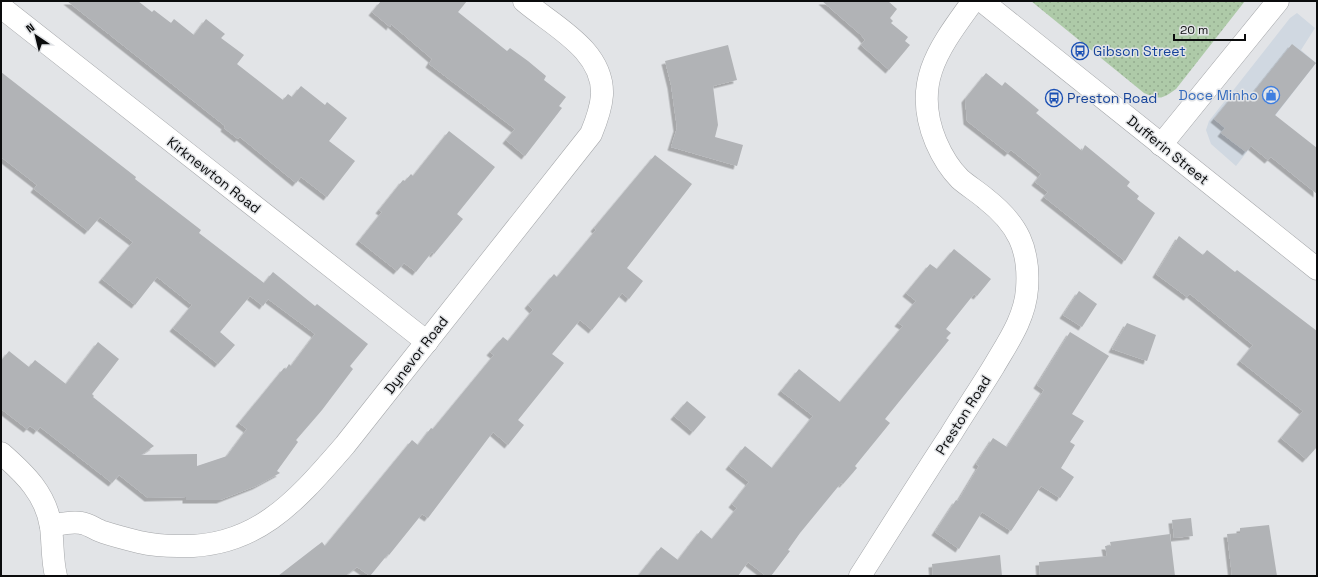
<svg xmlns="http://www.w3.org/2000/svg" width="1318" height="577" font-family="'Space Grotesk',sans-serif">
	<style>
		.built { fill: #d0d8e1 }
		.park { fill: url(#park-dots) }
		.building { fill: #b1b3b6; filter: url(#shadow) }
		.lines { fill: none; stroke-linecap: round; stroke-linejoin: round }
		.minor-casing { stroke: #a4a6a9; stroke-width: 23 }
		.major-casing { stroke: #a4a6a9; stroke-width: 23 }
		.minor { stroke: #fff; stroke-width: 22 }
		.major { stroke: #fff; stroke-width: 22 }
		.labels { text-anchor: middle; stroke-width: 3; stroke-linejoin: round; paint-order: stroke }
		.transit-label { font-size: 14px; fill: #164399; stroke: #e2e4e7; text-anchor: start }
		.shop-label { font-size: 14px; fill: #366cbe; stroke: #e2e4e7; text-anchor: end }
		.street-label { font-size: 14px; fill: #0b0c0d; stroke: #e2e4e7 }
	</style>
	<defs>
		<pattern id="park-dots" width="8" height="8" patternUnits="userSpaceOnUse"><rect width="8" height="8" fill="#aecaa8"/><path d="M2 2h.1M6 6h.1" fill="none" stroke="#94ac8f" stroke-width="1.8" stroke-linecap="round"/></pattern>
		<filter id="shadow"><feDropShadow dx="-3.5" dy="3.5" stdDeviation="0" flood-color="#0004"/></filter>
	</defs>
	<rect width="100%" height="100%" fill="#e2e4e7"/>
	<path class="built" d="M1297 13 1315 28 1301 50 1316 63 1236 166 1211 144 1206 130 1209 121 1290 18Z"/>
	<path class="park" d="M1031 1H1245L1176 89C1162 99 1160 100 1144 93Z"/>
	<g class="building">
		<path d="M67 1H138L152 12 154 10 171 23 174 19 194 35 206 19 225 34 221 38 244 55 237 64 283 100 288 94 292 97 301 86 325 105 327 102 347 118 329 141 355 161 327 197 301 177 296 183 240 137 238 139 224 128 225 126Z"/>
		<path d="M381 1H467L458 12 507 51 510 48 528 61 546 76 544 80 566 97 559 106 562 108 525 156 506 140 515 129 429 64 432 59 391 24 390 27 372 12Z"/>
		<path d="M822 1H888L897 9 890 18 893 21 891 23 908 37 905 41 910 45 889 70 861 45 865 40 861 35Z"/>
		<path d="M1292 44 1316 63 1275 115 1317 148V194L1271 157 1268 160 1251 146 1246 152 1221 133 1225 128 1214 119 1237 91 1248 99Z"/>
		<path d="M728 45 737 80 713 86 718 125 715 137 743 145 737 166 671 147 677 128 671 85 665 61Z"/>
		<path d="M1 72 136 177 135 179 201 230 199 233 264 283 273 272 315 306 317 304 368 344 350 366 353 369 322 410 296 440 298 442 277 471 280 473 256 486 220 500H186V497L148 498 119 475 112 483 40 427 37 431 30 426 27 429 1 409V361L9 351 29 367 35 360 66 384 98 342 119 359 92 394 94 396 93 397 154 446 141 455 197 454V466L227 456 247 429 239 423 284 368 286 369 289 364 291 366 315 334 268 299 263 306 250 296 220 332 235 345 218 364 173 328 192 305 157 277 135 305 102 279 133 242 100 217 88 231 34 189 37 185 1 157Z"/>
		<path d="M986 73 1002 86 1005 82 1039 110 1036 113 1082 151 1085 145 1130 182 1127 186 1139 196 1137 199 1155 213 1125 261 1044 197 1048 192 1035 182 1041 174 1011 150 1008 153 967 121 965 99Z"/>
		<path d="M449 131 495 167 457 214 463 219 434 254 432 252 416 272 404 263 397 271 359 241 382 212 379 210 403 180 405 181 411 174 413 176Z"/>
		<path d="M655 155 692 184 627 268 643 281 629 299 622 293 592 330 580 320 552 354 564 363 518 420 524 425 508 445 493 432 428 518 422 514 389 555 388 554 370 576 357 567 345 576H278L322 542 325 546 412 440 418 445 431 428 433 429 494 355 490 352 503 337 508 341 533 310 528 305 554 274 557 277 596 230 594 228Z"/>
		<path d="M1179 236 1203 255 1207 250 1235 272 1237 270 1317 331V447L1306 459 1281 438 1303 411 1240 361 1253 345 1190 294 1187 297 1156 274Z"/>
		<path d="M954 249 991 279 977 296 974 294 946 329 951 333 946 338 949 340 885 419 890 423 855 466 857 468 843 484 841 483 800 533 788 550 790 551 771 576H766L748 562 738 576H638L661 547 678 560 701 530 712 539 737 508 732 504 749 482 729 466 745 446 772 468 813 416 781 391 799 369 840 402 903 326 898 323 916 301 906 293 930 264 937 269Z"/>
		<path d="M1079 291 1097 304 1082 327 1063 315Z"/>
		<path d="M1127 323 1156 335 1147 361 1112 349Z"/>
		<path d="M1070 332 1109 356 1072 414 1084 421 1070 442 1075 445 1061 468 1074 477 1060 498 1041 486 1011 531 982 512 959 549 935 532 956 500 958 501 979 466 976 464 993 438 1007 447 1044 390 1037 385Z"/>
		<path d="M687 401 706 417 693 432 674 416Z"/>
		<path d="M1191 518 1193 536 1174 538 1172 520Z"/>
		<path d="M1269 525 1277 576H1232L1227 534 1240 533V528Z"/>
		<path d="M1170 534 1175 576H1040L1039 562 1107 556 1105 546H1111L1110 542Z"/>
		<path d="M1000 555 1002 576H933L932 564Z"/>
	</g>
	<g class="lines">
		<g class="minor-casing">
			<g id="minor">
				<path d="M1 7 427 342"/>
				<path d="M1161 145 1278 1"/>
				<path d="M1 453C25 474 46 494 51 527 53 543 52 560 56 576"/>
				<path d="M51 526C61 524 71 521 81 523 89 524 96 530 103 532 115 536 127 539 139 542 152 545 164 546 178 546 257 549 298 499 345 445L591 134C596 122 601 109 602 95 604 50 553 26 524 1"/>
				<path d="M860 576C890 529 920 481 951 434 965 411 980 389 994 366 1008 342 1025 318 1027 289 1030 249 1018 224 986 199 978 192 968 186 960 179 949 168 942 156 936 142 911 82 940 47 973 1"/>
			</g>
		</g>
		<g class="major-casing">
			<path id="major" d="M982 1 1317 269"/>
		</g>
		<use href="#minor" class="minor"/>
		<use href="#major" class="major"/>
	</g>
	<defs>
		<g id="bus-ring" transform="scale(0.9)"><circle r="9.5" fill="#e2e4e7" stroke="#1a4fb4" stroke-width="1.5"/><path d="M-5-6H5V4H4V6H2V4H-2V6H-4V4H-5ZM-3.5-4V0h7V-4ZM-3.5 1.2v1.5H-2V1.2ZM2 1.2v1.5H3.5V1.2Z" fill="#1a4fb4"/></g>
		<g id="shop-ring" transform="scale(0.9)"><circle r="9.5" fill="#e2e4e7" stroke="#3f7fe0" stroke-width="1.5"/><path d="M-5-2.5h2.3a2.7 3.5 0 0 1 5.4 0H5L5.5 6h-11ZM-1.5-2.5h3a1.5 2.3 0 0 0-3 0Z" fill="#3f7fe0"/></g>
	</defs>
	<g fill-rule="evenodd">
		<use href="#bus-ring" x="1080" y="51"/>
		<use href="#shop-ring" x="1271" y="95"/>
		<use href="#bus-ring" x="1054" y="98"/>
	</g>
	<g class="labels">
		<g class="transit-label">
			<text x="1093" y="56">Gibson Street</text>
			<text x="1067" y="103">Preston Road</text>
		</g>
		<g class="shop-label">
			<text x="1258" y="100">Doce Minho</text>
		</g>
		<g class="street-label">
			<text transform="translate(1168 150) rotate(39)" y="5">Dufferin Street</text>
			<text transform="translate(214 175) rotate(38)" y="5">Kirknewton Road</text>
			<text transform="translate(416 355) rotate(-52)" y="5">Dynevor Road</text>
			<text transform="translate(963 415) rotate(-58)" y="5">Preston Road</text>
		</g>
	</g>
	<rect width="1318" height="577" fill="none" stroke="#0b0c0d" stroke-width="4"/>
	<g transform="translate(36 36) rotate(325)" stroke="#e2e4e7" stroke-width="3" paint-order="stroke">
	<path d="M0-3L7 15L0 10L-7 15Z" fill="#0b0c0d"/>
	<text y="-6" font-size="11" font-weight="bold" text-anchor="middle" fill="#0b0c0d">N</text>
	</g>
	<path d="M1174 34v6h71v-6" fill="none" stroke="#0b0c0d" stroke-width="2"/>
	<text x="1180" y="34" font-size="12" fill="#0b0c0d" stroke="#e2e4e7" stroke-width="3" paint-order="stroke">20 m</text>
</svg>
